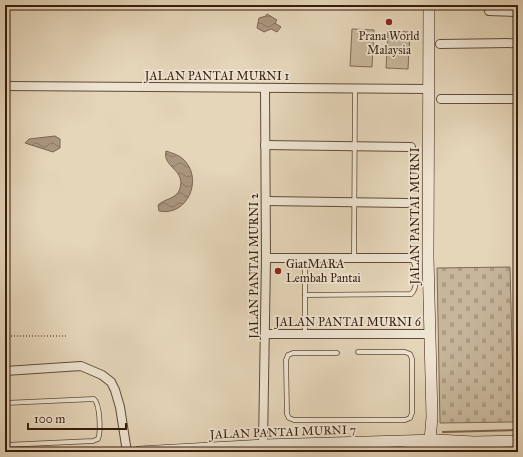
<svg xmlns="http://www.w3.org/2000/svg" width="523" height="457" font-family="'IM FELL Great Primer',serif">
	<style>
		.cemetery { fill: url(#cemetery-stones); stroke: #7f6a53 }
		.pitch { fill: #c7b69b; stroke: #7f6a53 }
		.water { fill: url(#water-waves); stroke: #7c6650 }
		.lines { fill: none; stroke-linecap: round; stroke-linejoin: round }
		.stream { stroke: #7c6650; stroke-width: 2 }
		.lane-casing { stroke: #624b36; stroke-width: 5.5 }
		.street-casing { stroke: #624b36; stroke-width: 10 }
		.secondary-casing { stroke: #371d0b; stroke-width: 12 }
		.path { stroke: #371d0b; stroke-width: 1; stroke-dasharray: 1 2; stroke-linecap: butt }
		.lane { stroke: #eee4d2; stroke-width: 4 }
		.street { stroke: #eee4d2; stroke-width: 8 }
		.secondary { stroke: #eee4d2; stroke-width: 11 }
		.poi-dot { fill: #8f2418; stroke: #eee4d2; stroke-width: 1.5 }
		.labels { text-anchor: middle; stroke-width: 3.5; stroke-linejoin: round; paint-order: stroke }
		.poi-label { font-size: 12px; fill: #371d0b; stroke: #eee4d2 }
		.street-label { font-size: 12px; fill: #371d0b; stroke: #eee4d2 }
	</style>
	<defs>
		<pattern id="cemetery-stones" width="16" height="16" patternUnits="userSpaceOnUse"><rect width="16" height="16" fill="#c7b69b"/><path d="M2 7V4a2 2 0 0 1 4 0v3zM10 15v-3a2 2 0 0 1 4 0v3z" fill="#ac9c84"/></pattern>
		<pattern id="water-waves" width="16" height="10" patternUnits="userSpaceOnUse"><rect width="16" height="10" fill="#aa967e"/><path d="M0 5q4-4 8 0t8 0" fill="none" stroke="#8b7a65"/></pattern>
	</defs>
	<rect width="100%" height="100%" fill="#e5d5b9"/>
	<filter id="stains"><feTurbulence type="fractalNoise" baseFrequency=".005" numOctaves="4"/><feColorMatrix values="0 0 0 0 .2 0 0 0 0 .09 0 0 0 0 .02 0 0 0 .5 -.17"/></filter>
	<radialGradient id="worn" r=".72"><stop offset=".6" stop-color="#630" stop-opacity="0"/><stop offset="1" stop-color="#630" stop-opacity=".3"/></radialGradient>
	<path class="cemetery" d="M510 267 514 422 440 423 437 268Z"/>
	<g class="pitch">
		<path d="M352 29 374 30 372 67 350 66Z"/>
		<path d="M388 31 410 32 408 69 386 68Z"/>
	</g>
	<g class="water">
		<path d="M267 14 277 20 275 23 281 27 277 32 271 29 264 32 257 28 259 18 266 16Z"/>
		<path d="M55 136 60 139V148L53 152 25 143 29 139Z"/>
		<path d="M166 151C172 153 179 155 183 159 204 178 188 217 159 211L158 205C164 199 175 199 179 191 188 170 162 168 166 151Z"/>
	</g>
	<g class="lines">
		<path class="stream" d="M443 432 518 430"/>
		<g class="lane-casing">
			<g id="lane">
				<path d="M305 258V334"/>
				<path d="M354 258 355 89"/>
				<path d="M305 295 411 294C418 289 418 262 410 258"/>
				<path d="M337 353H293L288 355 286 360 287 414 289 418 294 420H405L410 418 412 413V359L410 354 405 352H358"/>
				<path d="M5 403 94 399C100 404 101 432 98 439L93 441 5 445"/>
			</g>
		</g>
		<g class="street-casing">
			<g id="street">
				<path d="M489 11 518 12"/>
				<path d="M440 44 518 43"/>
				<path d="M5 86 429 89"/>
				<path d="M441 99H518"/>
				<path d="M265 145 411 147"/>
				<path d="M266 201 407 203"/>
				<path d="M266 258H410"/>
				<path d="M266 334H430"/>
				<path d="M5 371 81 366 102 375 111 382 115 390 120 407 127 452"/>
				<path d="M263 445 266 258 265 88"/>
			</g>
		</g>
		<g class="secondary-casing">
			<g id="secondary">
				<path d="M429 5 428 258 432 417 429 452"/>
				<path d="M139 452 263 445 437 440 474 442 518 441"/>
				<path d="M403 452 462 448 472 443"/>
			</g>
		</g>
		<path class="path" d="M5 336H67"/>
		<use href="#lane" class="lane"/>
		<use href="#street" class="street"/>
		<use href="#secondary" class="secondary"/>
	</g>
	<g class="poi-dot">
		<circle cx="389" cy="22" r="4"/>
		<circle cx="278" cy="271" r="4"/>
	</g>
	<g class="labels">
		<g class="poi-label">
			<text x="389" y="40">Prana World<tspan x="389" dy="14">Malaysia</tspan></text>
			<text x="286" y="268" text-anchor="start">GiatMARA<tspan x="286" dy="14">Lembah Pantai</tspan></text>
		</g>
		<g class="street-label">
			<text x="217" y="80">JALAN PANTAI MURNI 1</text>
			<text transform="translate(415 216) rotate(-90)" y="4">JALAN PANTAI MURNI</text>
			<text transform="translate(254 266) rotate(-90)" y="4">JALAN PANTAI MURNI 2</text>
			<text x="348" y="326">JALAN PANTAI MURNI 6</text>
			<text transform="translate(283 432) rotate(-2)" y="4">JALAN PANTAI MURNI 7</text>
		</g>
	</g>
	<rect width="523" height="457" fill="none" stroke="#e5d5b9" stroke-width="20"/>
	<rect x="6" y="6" width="511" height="445" fill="none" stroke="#371d0b" stroke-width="2"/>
	<rect x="10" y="10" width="503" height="437" fill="none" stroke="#371d0b"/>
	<path d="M28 423v6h98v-6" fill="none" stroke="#371d0b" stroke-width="2"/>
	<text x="34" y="423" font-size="12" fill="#371d0b" stroke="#eee4d2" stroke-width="3" paint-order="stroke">100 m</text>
	<rect width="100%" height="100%" filter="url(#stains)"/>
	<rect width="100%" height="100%" fill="url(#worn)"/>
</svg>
